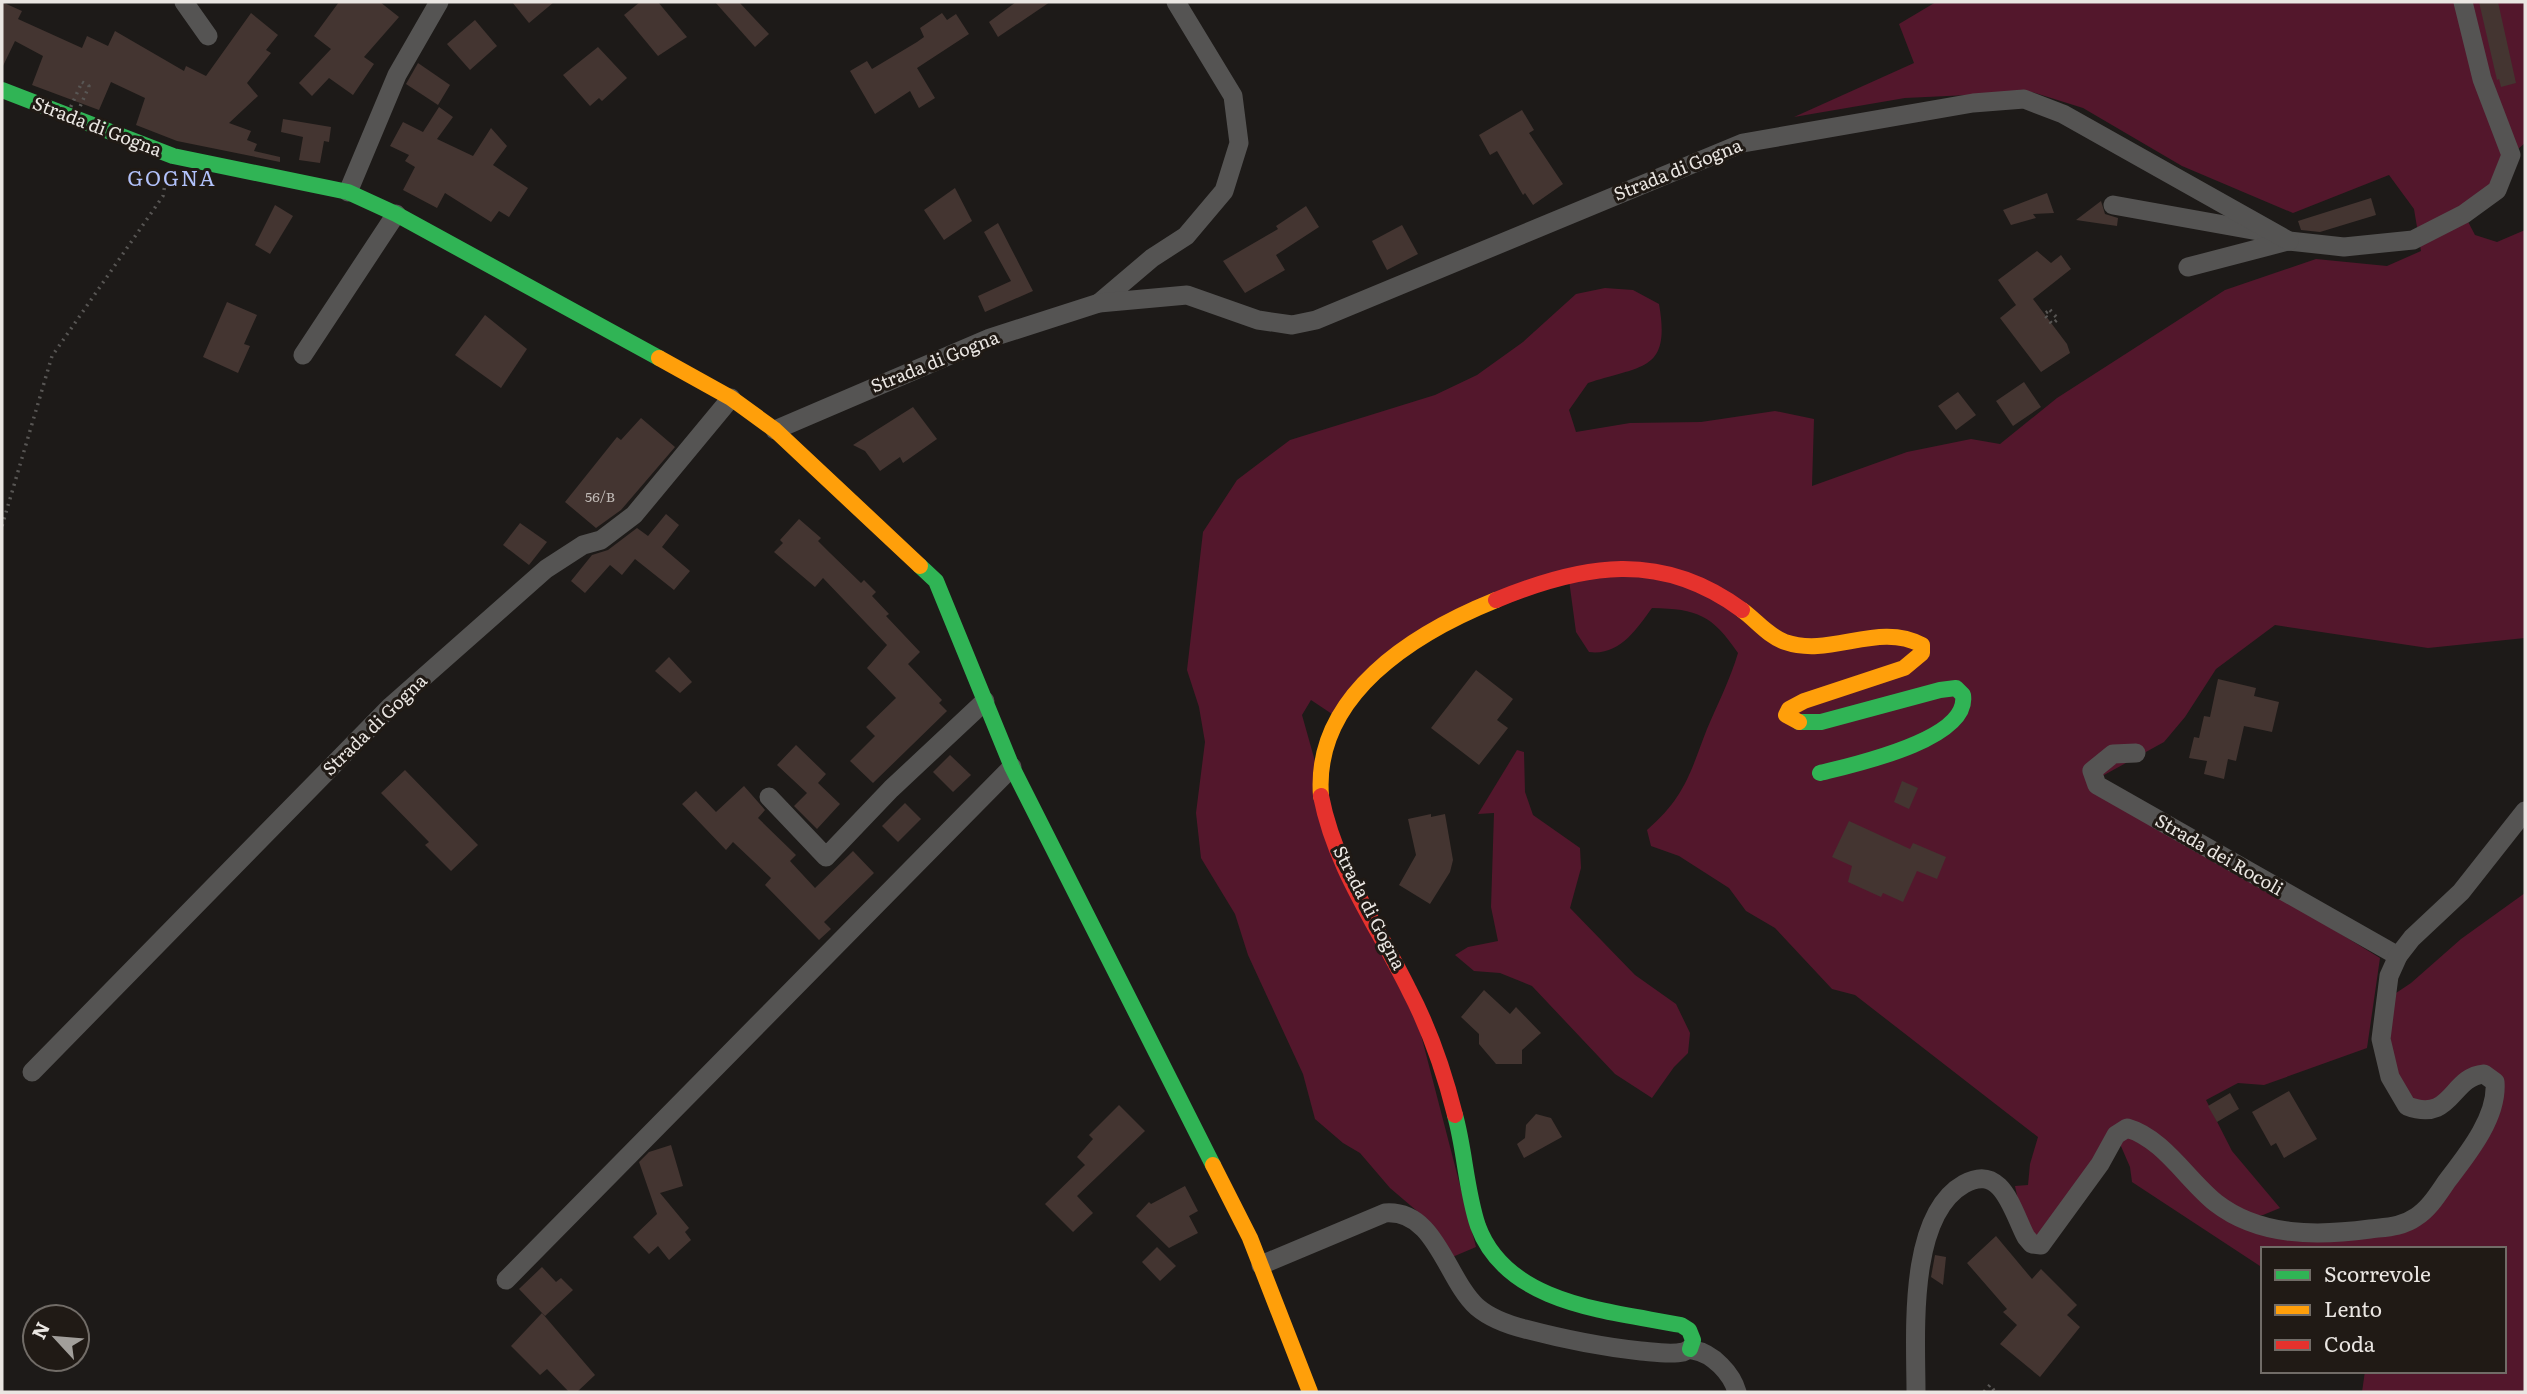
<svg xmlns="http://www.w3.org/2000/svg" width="2527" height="1394" font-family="Literata,serif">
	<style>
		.green { fill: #53172c }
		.building { fill: #443531 }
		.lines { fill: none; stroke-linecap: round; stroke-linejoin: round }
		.path { stroke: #585654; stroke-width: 3.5; stroke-dasharray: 2 5; stroke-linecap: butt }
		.street { stroke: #555453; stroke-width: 19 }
		.fast { stroke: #30b455; stroke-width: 16 }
		.slow { stroke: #ff9f0a; stroke-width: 16 }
		.jam { stroke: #e5322d; stroke-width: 16 }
		.labels { text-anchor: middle; stroke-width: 6; stroke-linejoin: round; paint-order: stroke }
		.number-label { font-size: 14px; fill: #c0bab6 }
		.street-label { font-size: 18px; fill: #eae6e2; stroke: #201a15 }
		.quarter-label { font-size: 21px; letter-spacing: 2px; fill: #b2c2fa; stroke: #201a15 }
	</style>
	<rect width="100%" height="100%" fill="#1d1a18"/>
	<g class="green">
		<path d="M1936 2H2525V143L2511 155 2497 190 2464 214 2475 235 2497 242 2525 230V638L2428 648 2275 625 2216 669 2185 717 2164 742 2095 780 2097 785 2380 958 2367 1048 2264 1085 2238 1083 2206 1100 2232 1151 2280 1208 2263 1215 2238 1217 2292 1233 2417 1217 2493 1107 2489 1076 2441 1107 2400 1098 2384 1001 2411 983 2461 939 2525 893V1392H2362L2365 1371H2504V1249H2263V1268L2132 1182 2130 1167 2117 1137 2046 1241 2026 1237 2015 1186 2028 1185 2030 1164 2038 1137 1855 995 1832 989 1775 928 1746 911 1729 888 1679 856 1651 846 1647 830C1685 797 1690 773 1707 729 1718 703 1730 680 1738 653 1712 615 1698 609 1652 608 1636 630 1619 656 1589 652L1576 632 1569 580 1406 643 1341 720 1311 700 1302 715 1331 818 1413 1004 1476 1247 1450 1258 1424 1217 1390 1188 1360 1153 1343 1143 1315 1119 1303 1074 1248 955 1235 914 1201 858 1196 813 1205 742 1199 707 1187 670 1203 532 1237 480 1290 440 1435 395 1477 375 1523 342 1576 294 1605 288 1633 290 1659 304C1671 372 1642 365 1588 383L1569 410 1576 432 1630 423 1701 422 1775 411 1814 419 1812 486 1907 452 1971 439 2000 444 2057 398 2225 290 2316 259 2387 266 2421 251 2414 209 2389 175 2293 213 2182 166 2083 108 2032 92 1905 98 1794 117 1914 63 1899 24Z"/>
		<path d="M1517 750 1524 752 1525 792 1533 815 1580 848 1581 868 1570 908 1635 975 1676 1004 1690 1033 1688 1053 1674 1067 1652 1098 1615 1074 1532 986 1500 973 1474 971 1455 955 1468 947 1498 941 1491 907 1494 813 1478 814Z"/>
	</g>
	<g class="building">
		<path d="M2 2 22 11 18 19 82 48 87 36 108 46 115 31 184 71 186 66 206 76 251 13 278 35 266 50 271 53 247 83 258 96 229 123 251 131 247 140 257 144 254 151 280 157V162L177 141 136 125 145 98 111 82 99 110 32 85 43 56 15 41 2 68Z"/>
		<path d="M339 2H380L399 17 364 57 374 64 353 95 329 78 312 96 299 83 331 49 314 36Z"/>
		<path d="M512 2H554L529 23Z"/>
		<path d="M640 2H658L687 37 658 56 624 15Z"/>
		<path d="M715 2H739L769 34 755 47Z"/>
		<path d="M1016 2H1050L998 37 989 22Z"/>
		<path d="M2479 2H2498L2516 83 2501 87 2499 79 2497 80Z"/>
		<path d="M942 13 947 20 956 14 969 34 917 68 935 98 919 108 910 91 875 114 850 71 867 61 872 69 917 42 924 37 920 28Z"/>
		<path d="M475 20 497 46 470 70 447 44Z"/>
		<path d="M598 47 627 78 602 101 599 98 590 106 563 75Z"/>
		<path d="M418 63 450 85 438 105 406 84Z"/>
		<path d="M439 107 453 117 437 139 473 156 491 128 507 146 493 165 528 188 509 217 499 211 491 222 445 193 437 208 403 190 415 167 405 161 409 155 390 146 403 122 423 132Z"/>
		<path d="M1522 110 1534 130 1529 133 1563 184 1533 205 1525 193 1523 195 1497 151 1490 155 1479 135Z"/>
		<path d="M283 119 331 127 329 142 324 141 320 163 299 160 303 137 281 132Z"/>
		<path d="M955 188 972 221 944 240 924 210Z"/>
		<path d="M2047 193 2054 213 2033 214 2036 218 2011 225 2003 210Z"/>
		<path d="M2371 198 2376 215 2320 232 2301 230 2298 221Z"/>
		<path d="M2101 201 2105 214 2118 218 2117 226 2076 220Z"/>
		<path d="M275 205 293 216 270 254 255 245Z"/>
		<path d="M1306 206 1319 227 1276 255 1285 270 1245 293 1223 261 1278 229 1276 226Z"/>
		<path d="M998 223 1033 291 985 312 978 296 1011 281 984 232Z"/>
		<path d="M1402 225 1418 254 1387 270 1372 241Z"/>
		<path d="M2037 251 2051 263 2061 255 2071 269 2033 299 2067 344 2070 353 2041 372 2000 318 2016 305 1998 280Z"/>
		<path d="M227 302 257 315 244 344 250 346 238 373 203 357Z"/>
		<path d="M485 315 527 349 501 388 455 355Z"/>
		<path d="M2024 382 2041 407 2013 426 1996 401Z"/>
		<path d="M1958 392 1976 415 1956 430 1938 406Z"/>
		<path d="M913 407 937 439 903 463 900 457 880 471 865 451 853 445Z"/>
		<path d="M641 418 675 447 621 510 596 528 565 502 617 437 621 440Z"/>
		<path d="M666 514 679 525 662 547 690 571 674 590 635 559 622 575 610 565 585 593 571 581 592 555 608 550 637 528 648 536Z"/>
		<path d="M799 519 821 538 818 541 830 553 861 583 864 580 876 592 872 596 889 614 886 616 920 652 908 664 942 700 939 703 947 711 873 783 850 761 875 736 866 727 896 698 867 668 887 645 823 578 815 587 774 552 783 543 780 540Z"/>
		<path d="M520 523 547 542 529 565 503 545Z"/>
		<path d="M669 657 692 682 680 693 655 671Z"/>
		<path d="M1476 670 1513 699 1497 720 1508 728 1479 765 1431 728Z"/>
		<path d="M2218 679 2256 688 2254 696 2279 702 2272 732 2244 726 2236 761 2228 759 2224 779 2204 774 2207 761 2189 758 2194 737 2199 738 2204 716 2210 717Z"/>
		<path d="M796 745 826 774 818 783 840 804 817 829 794 806 807 793 777 765Z"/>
		<path d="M950 755 971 775 953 792 933 772Z"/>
		<path d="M405 770 478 845 451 871 425 845 429 842 381 793Z"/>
		<path d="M1902 781 1918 788 1909 809 1894 802Z"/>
		<path d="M744 786 765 810 758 818 796 855 790 861 815 888 853 851 874 873 824 922 831 929 819 940 765 885 771 878 733 842 726 850 682 804 696 791 716 812Z"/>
		<path d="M905 803 921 819 898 842 882 826Z"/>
		<path d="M1431 814V817L1445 814 1453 860 1450 872 1430 904 1399 885 1416 855 1408 819Z"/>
		<path d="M1849 821 1910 849 1913 843 1946 857 1937 879 1917 871 1903 902 1883 893 1881 897 1848 882 1852 866 1832 857Z"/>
		<path d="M1484 990 1510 1014 1516 1007 1541 1033 1522 1050V1064H1496L1479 1044V1034L1461 1017Z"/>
		<path d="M2289 1091 2317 1139 2284 1158 2276 1143 2271 1146 2252 1112Z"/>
		<path d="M2230 1093 2239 1109 2217 1122 2208 1106Z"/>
		<path d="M1119 1105 1145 1131 1077 1196 1093 1213 1073 1232 1045 1204 1085 1165 1077 1157 1093 1139 1089 1135Z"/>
		<path d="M1536 1114 1551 1118 1562 1137 1524 1158 1517 1144 1525 1138 1526 1125Z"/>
		<path d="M671 1145 683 1186 660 1193 689 1228 685 1232 691 1240 669 1260 658 1246 649 1254 633 1237 657 1214 639 1162 649 1152Z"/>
		<path d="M1185 1186 1198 1211 1189 1216 1198 1233 1169 1248 1136 1216 1149 1202 1151 1204Z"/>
		<path d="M1996 1236 2032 1279 2041 1269 2077 1305 2067 1315 2080 1327 2040 1377 2000 1344 2017 1325 2003 1312 2007 1309 1967 1263Z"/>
		<path d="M1157 1247 1176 1266 1160 1281 1142 1262Z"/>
		<path d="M1935 1255 1946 1257 1943 1285 1931 1277Z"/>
		<path d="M542 1267 556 1282 561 1278 573 1290 545 1316 519 1289Z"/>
		<path d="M542 1313 595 1375 577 1392H569L547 1369 540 1375 511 1346Z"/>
	</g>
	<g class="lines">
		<g class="path">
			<path d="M82 82 89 86 76 116 68 113Z"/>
			<path d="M2050 310 2058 319 2052 324 2044 314Z"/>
			<path d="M2 526 52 356 163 196 166 178"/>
			<path d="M1984 1392 1990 1385 1995 1392"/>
		</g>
		<g class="street">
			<path d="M184 2 208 36"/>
			<path d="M348 192 397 75 439 2"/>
			<path d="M2113 205 2258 231 2289 241 2344 247 2413 240 2464 214 2497 190 2511 155 2482 79 2463 2"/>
			<path d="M2188 267 2288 241"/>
			<path d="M1099 303 1152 258 1186 236 1224 191 1239 143 1233 96 1176 2"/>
			<path d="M303 355 396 214"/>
			<path d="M775 430 990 338 1099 303 1187 295 1258 320 1292 325 1316 320 1743 143 1973 103 2024 99 2063 114 2289 241"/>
			<path d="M2136 753 2113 754 2092 771 2097 785 2398 956"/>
			<path d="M769 797 826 857 891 789 985 701"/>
			<path d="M32 1072 391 706 546 569 583 545 601 540 634 515 731 398"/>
			<path d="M1261 1265 1385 1213C1436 1209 1446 1279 1477 1307 1490 1318 1509 1325 1525 1329 1563 1339 1602 1347 1641 1351 1653 1352 1671 1355 1683 1352 1690 1350 1686 1348 1693 1350 1713 1353 1732 1374 1737 1392"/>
			<path d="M506 1280 1012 767"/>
			<path d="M1916 1392C1916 1336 1907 1216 1964 1184 2002 1163 2012 1210 2026 1237L2032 1244 2041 1245 2100 1164 2116 1135 2127 1128C2163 1138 2188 1181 2216 1203 2260 1237 2318 1236 2370 1229 2386 1227 2402 1227 2416 1217 2429 1209 2438 1194 2447 1181 2467 1155 2498 1117 2495 1082L2484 1074C2450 1077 2453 1123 2407 1106L2390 1077 2381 1039 2389 976 2398 956 2412 938 2461 892 2525 811"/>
		</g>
		<g class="fast">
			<path d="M2 90 173 156 348 192 396 214 659 358"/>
			<path d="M920 566 936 581 1012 767 1213 1165"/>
			<path d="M1799 722H1821L1940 690 1956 688 1963 695C1970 740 1852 765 1820 773"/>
			<path d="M1455 1115C1465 1151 1466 1190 1478 1226 1507 1305 1610 1311 1681 1325L1689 1330 1693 1340 1690 1349"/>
		</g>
		<g class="slow">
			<path d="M659 358 731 398 775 430 920 566"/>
			<path d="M1742 610C1756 620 1768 636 1785 642 1831 658 1878 621 1922 645V653L1904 668 1804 701 1789 709 1786 715 1799 722"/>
			<path d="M1321 796C1313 695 1414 633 1496 600"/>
			<path d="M1213 1165 1250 1238 1310 1392"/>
		</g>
		<g class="jam">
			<path d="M1496 600C1583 564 1661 550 1742 610"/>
			<path d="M1321 796C1335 868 1377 925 1409 990 1430 1030 1444 1071 1455 1115"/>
		</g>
	</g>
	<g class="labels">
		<g class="number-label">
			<text x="600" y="502">56/B</text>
		</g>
		<g class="street-label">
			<text transform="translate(97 127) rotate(21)" y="6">Strada di Gogna</text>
			<text transform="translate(1678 170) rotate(-22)" y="6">Strada di Gogna</text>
			<text transform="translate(935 362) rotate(-22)" y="6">Strada di Gogna</text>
			<text transform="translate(375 725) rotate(-44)" y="6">Strada di Gogna</text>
			<text transform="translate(2219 855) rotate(30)" y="6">Strada dei Rocoli</text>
			<text transform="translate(1369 908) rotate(63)" y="6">Strada di Gogna</text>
		</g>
		<g class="quarter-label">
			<text x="172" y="186">GOGNA</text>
		</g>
	</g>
	<rect width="2527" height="1394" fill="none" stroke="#eae6e2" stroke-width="7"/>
	<rect x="2261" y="1247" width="245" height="126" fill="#201a15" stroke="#716c67" stroke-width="2"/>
	<rect x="2275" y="1270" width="35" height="10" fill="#30b455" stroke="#716c67" stroke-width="2"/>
	<text x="2324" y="1282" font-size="21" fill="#eae6e2">Scorrevole</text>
	<rect x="2275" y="1305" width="35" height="10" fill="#ff9f0a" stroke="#716c67" stroke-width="2"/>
	<text x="2324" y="1317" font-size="21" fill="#eae6e2">Lento</text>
	<rect x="2275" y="1340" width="35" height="10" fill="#e5322d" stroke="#716c67" stroke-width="2"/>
	<text x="2324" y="1352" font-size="21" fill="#eae6e2">Coda</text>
	<g transform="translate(56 1338) rotate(296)"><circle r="33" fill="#201a15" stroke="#716c67" stroke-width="2"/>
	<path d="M0-5L12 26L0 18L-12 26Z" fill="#a29f9b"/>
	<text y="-10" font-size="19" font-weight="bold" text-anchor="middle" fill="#eae6e2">N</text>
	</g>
</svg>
